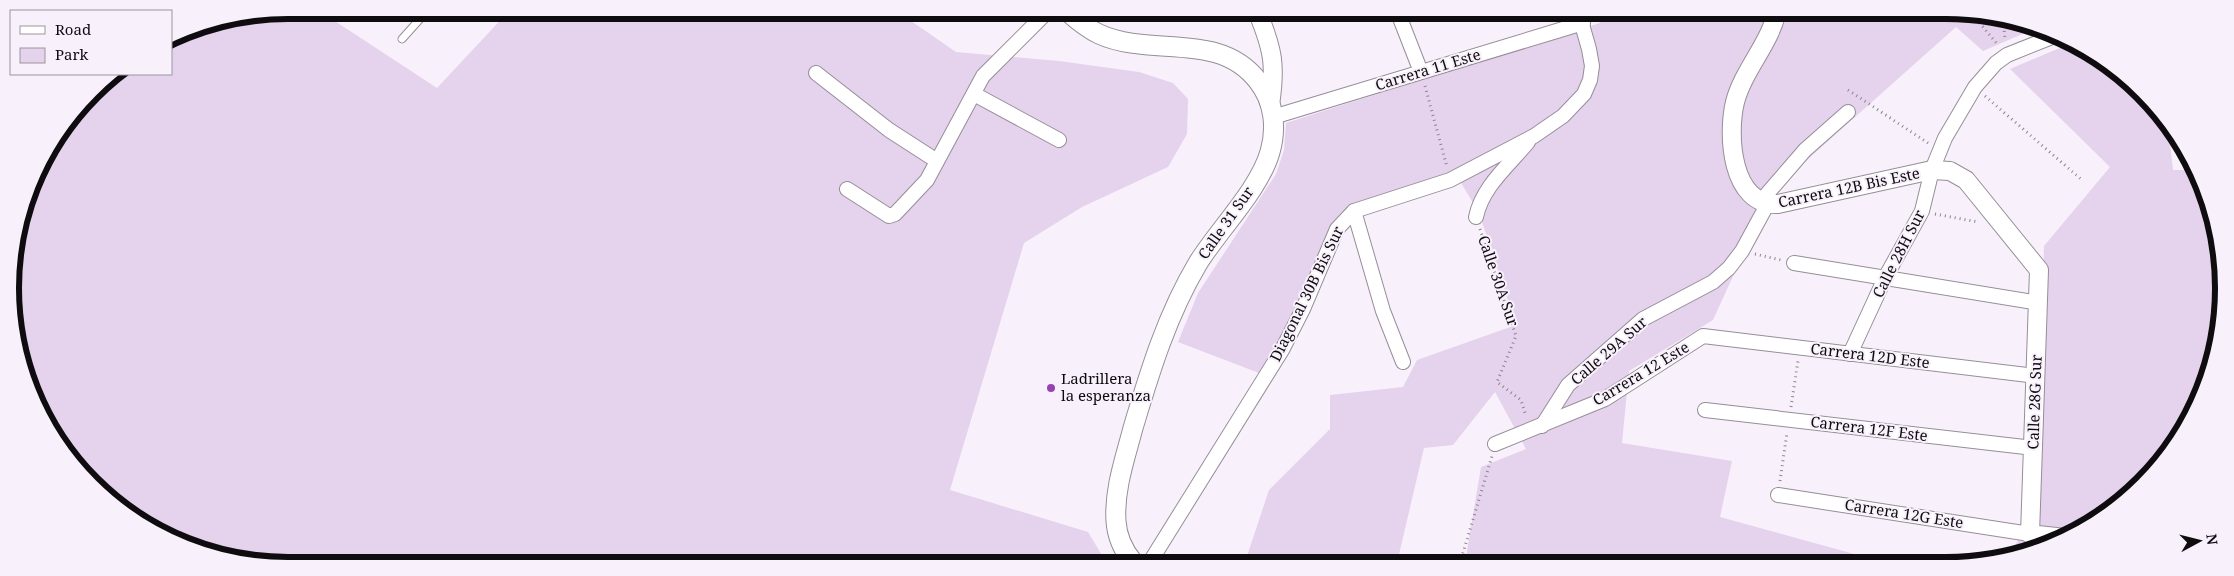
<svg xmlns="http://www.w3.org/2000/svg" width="2234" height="576" font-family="'Noto Serif',serif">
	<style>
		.green { fill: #e5d2ec }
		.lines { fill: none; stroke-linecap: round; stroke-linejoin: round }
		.service-casing { stroke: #958e97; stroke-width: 9 }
		.minor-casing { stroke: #958e97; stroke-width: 16 }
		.tertiary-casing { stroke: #958e97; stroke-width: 20 }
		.secondary-casing { stroke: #958e97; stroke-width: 21 }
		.path { stroke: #8b868d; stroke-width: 3; stroke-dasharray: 1 4; stroke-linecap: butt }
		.service { stroke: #fff; stroke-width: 7 }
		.minor { stroke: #fff; stroke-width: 14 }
		.tertiary { stroke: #fff; stroke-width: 18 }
		.secondary { stroke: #fff; stroke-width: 19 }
		.poi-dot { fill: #9543b2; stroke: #f8f1fb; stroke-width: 2 }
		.labels { text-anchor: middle; stroke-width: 4; stroke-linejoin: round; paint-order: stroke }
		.street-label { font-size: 15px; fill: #0f0c10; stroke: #f8f1fb }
		.poi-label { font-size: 15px; fill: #0f0c10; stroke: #f8f1fb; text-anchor: start }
		.rim { fill: none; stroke: #0f0c10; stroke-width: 6 }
	</style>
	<rect width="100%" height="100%" fill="#f8f1fb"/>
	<g class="green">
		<path d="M288 10H318L437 88 509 11 898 12 956 52 1059 61 1139 72 1173 83 1188 99 1187 134 1168 167 1082 207 1024 243 950 490 1088 532 1106 562 234 561 149 529 67 457 20 360 11 270 39 165 104 79 113 74H171V38L182 31Z"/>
		<path d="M1594 14 2000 15 2034 29 1983 51 1956 27 1772 191 1713 320 1629 371 1622 443 1732 461 1720 517 1887 563H1465L1481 467 1526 449 1495 392 1453 445 1424 448 1397 563 1245 562 1269 490 1330 429V395L1403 387 1417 360 1516 325 1479 213 1454 171 1358 203C1321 225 1319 261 1303 296 1290 323 1273 348 1259 373L1178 342 1198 293 1276 174 1284 150 1286 123 1600 23Z"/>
		<path d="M2069 44 2100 57 2168 124 2173 170H2192L2219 233V342L2195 411 2142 485 2069 537 2009 556 2038 506 2044 246 2110 167 2010 69Z"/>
	</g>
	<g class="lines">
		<g class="service-casing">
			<path id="service" d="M402 39 428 10"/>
		</g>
		<g class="minor-casing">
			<g id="minor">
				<path d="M1398 13 1421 72"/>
				<path d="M816 73 889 130 937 161"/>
				<path d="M974 94 1059 140"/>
				<path d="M1273 117 1583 23"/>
				<path d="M847 189 889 216 895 214 927 180 983 76 1047 12"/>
				<path d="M1760 202 1805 150 1848 112"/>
				<path d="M1354 211 1383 311 1403 362"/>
				<path d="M1476 217C1482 187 1509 165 1528 142"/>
				<path d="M1794 263 2039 303"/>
				<path d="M1850 354 1885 278 1922 211 1932 170 1945 138 1975 87 1996 63 2007 55 2052 37"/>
				<path d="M1705 410 2034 448"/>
				<path d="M1542 426 1568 385 1643 319 1713 282 1729 268 1742 251 1767 205"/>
				<path d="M1495 444 1605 399 1703 336 2036 376"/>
				<path d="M1778 495 2030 534"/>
				<path d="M1150 562 1282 350 1303 309 1337 229 1354 211 1450 180 1534 136 1563 116 1584 94 1590 80 1592 66 1589 49 1579 14"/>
			</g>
		</g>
		<g class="tertiary-casing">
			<g id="tertiary">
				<path d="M1258 13C1273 50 1276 65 1270 105"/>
				<path d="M1776 15C1768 46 1743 71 1735 102 1727 135 1731 206 1778 204L1932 170 1950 171 1966 180 2039 270 2030 534 2065 538"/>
			</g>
		</g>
		<g class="secondary-casing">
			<path id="secondary" d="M1068 12C1077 20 1088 29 1099 34 1151 58 1219 30 1258 81 1274 101 1277 128 1270 152 1259 190 1219 229 1198 263 1167 315 1150 371 1133 428 1125 459 1114 489 1116 521 1117 537 1123 550 1133 562"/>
		</g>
		<g class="path">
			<path d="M1973 15 1998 45"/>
			<path d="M2003 16 2005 40"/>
			<path d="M1425 86 1447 167"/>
			<path d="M1848 90 1928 143"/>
			<path d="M1985 96 2082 180"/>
			<path d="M1935 214 1978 222"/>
			<path d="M1480 229 1516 336 1497 382 1521 400 1526 416"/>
			<path d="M1755 254 1781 260"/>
			<path d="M1791 407 1798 361"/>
			<path d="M1780 481 1787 433"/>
			<path d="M1460 563 1492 456"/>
		</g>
		<use href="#service" class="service"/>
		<use href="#minor" class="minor"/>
		<use href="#tertiary" class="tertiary"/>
		<use href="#secondary" class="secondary"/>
	</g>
	<circle class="poi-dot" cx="1051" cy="388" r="5"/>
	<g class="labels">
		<g class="street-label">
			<text transform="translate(1428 70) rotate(-17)" y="5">Carrera 11 Este</text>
			<text transform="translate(1849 188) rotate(-12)" y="5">Carrera 12B Bis Este</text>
			<text transform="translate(1226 223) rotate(-55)" y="5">Calle 31 Sur</text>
			<text transform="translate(1899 254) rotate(-63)" y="5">Calle 28H Sur</text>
			<text transform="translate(1498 281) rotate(71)" y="5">Calle 30A Sur</text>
			<text transform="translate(1307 294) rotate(-64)" y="5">Diagonal 30B Bis Sur</text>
			<text transform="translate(1609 351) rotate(-41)" y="5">Calle 29A Sur</text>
			<text transform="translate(1870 356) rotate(7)" y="5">Carrera 12D Este</text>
			<text transform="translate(1641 374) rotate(-31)" y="5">Carrera 12 Este</text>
			<text transform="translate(2035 402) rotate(-88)" y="5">Calle 28G Sur</text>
			<text transform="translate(1869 429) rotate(7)" y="5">Carrera 12F Este</text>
			<text transform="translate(1904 514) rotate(9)" y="5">Carrera 12G Este</text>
		</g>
		<g class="poi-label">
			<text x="1061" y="384">Ladrillera<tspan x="1061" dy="17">la esperanza</tspan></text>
		</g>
	</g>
	<path d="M0 0H2234V576H0ZM288 19H1946A269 269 0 0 1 2215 288V288A269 269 0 0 1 1946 557H288A269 269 0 0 1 19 288V288A269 269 0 0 1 288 19Z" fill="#f8f1fb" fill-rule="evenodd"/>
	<path class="rim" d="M288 19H1946A269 269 0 0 1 2215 288V288A269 269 0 0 1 1946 557H288A269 269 0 0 1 19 288V288A269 269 0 0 1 288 19Z"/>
	<rect x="10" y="10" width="162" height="65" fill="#f8f1fb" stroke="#9b959d"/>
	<rect x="20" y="26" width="25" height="8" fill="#ffffff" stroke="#9b959d"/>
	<text x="55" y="35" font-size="15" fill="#0f0c10">Road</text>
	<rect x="20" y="48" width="25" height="15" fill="#e5d2ec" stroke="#9b959d"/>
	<text x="55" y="60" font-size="15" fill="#0f0c10">Park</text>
	<g transform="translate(2199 541) rotate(83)" stroke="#f8f1fb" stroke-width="4" paint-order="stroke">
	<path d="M0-4L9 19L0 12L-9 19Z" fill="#0f0c10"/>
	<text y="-8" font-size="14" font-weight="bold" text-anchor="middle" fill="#0f0c10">N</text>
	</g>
</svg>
